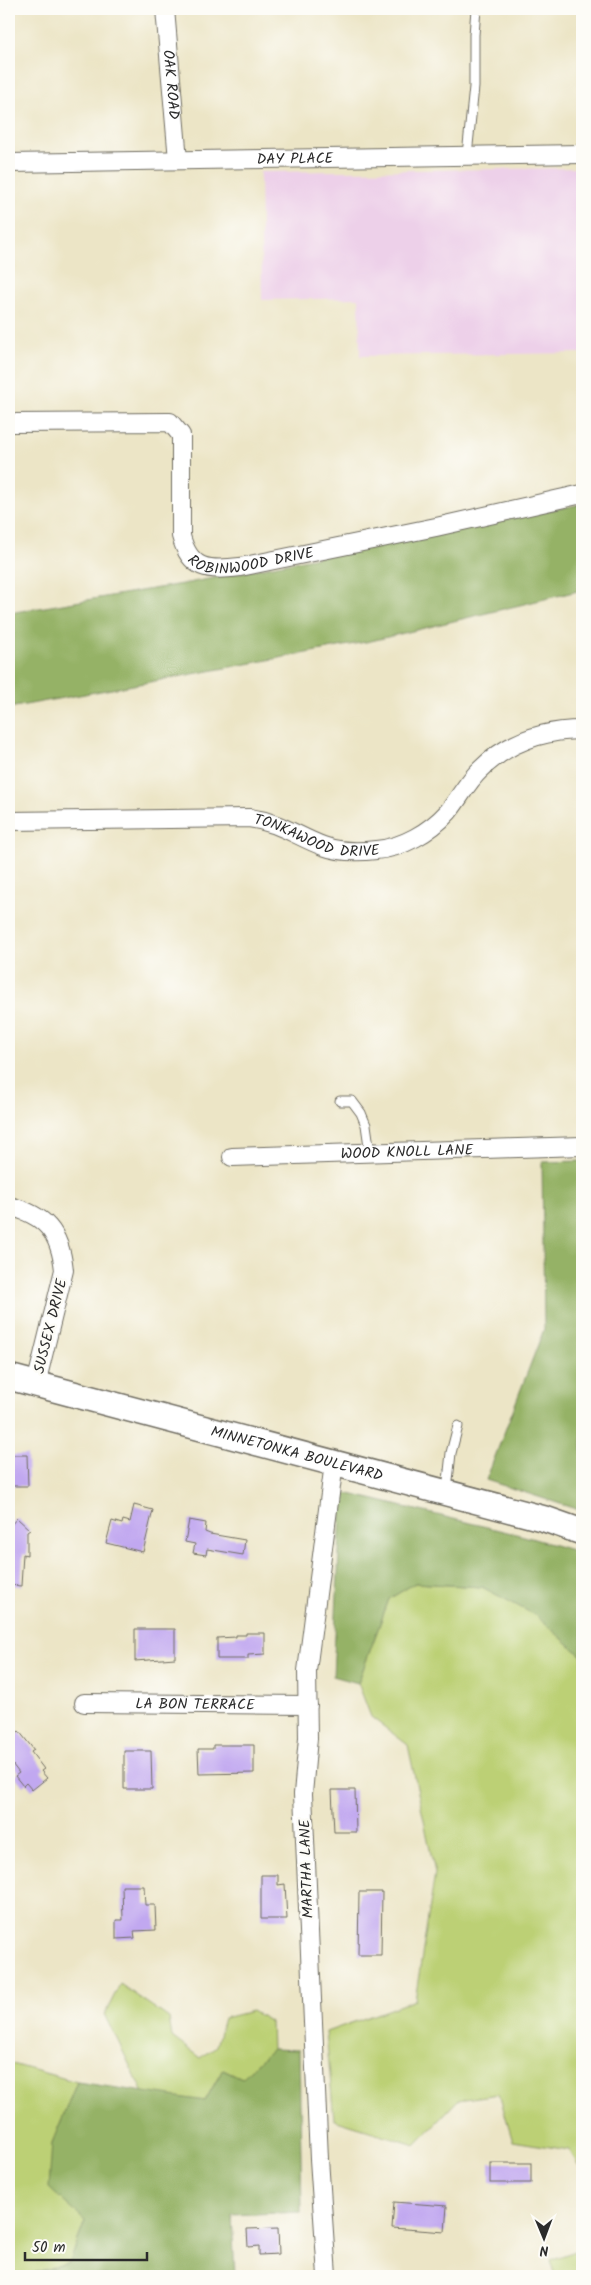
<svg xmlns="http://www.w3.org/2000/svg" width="591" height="2285" font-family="Kalam,sans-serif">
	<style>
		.built { fill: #edd0e9 }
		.green { fill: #bcd074; stroke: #747e50 }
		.forest { fill: #95b266; stroke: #606e48 }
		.building { fill: #c1a8f0 }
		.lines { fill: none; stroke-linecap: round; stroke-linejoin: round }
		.service-casing { stroke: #6f6c61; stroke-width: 11 }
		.minor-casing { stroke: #6f6c61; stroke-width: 20 }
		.secondary-casing { stroke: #6f6c61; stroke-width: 28 }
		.service { stroke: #fff; stroke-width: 9 }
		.minor { stroke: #fff; stroke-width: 18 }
		.secondary { stroke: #fff; stroke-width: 25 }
		.labels { text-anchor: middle; stroke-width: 5; stroke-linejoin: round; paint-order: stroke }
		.street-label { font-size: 15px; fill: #2b2b2b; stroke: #fdfcf7 }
	</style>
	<rect width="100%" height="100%" fill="#fdfcf7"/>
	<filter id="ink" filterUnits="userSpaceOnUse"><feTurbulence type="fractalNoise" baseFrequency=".02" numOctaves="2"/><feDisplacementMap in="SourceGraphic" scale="10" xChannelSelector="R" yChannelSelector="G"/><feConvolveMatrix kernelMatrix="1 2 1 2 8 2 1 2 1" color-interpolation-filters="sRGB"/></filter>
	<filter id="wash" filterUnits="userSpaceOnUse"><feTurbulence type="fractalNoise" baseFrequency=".0096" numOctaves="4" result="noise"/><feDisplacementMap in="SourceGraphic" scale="20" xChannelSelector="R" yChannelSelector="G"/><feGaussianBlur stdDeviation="1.12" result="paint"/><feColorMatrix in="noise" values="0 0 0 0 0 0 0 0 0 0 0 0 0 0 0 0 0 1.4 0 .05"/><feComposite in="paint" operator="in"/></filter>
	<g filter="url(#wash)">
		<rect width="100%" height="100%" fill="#ece5c6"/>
		<path class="built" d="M582 168V353L360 356 359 298 262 300 260 172Z"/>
		<g class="green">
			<path d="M415 1583 482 1587 535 1614 582 1656V2171L569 2150 513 2141 499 2094 458 2100 415 2145 334 2120 326 2032 415 2000 435 1873 408 1745 371 1717 358 1683 389 1599Z"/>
			<path d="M120 1984 169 2018 172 2037 200 2058 216 2046 224 2018 252 2011 271 2022 272 2049 242 2078 223 2069 205 2101 143 2093 105 2014Z"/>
			<path d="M9 2063 77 2082 52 2143 85 2221 70 2262 24 2276H9Z"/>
			<path d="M582 2241V2276H555L550 2260 581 2249Z"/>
		</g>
		<g class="forest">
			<path d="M582 504V590L371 641 9 708V613L188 583Z"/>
			<path d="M582 1161V1511L486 1480 544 1329 542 1162Z"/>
			<path d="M342 1492 524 1536 582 1553V1656L535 1615 482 1587 415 1583 389 1599 358 1683 333 1676Z"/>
			<path d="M272 2049 299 2050 302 2212 232 2215 235 2276H24L70 2262 85 2221 49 2188 52 2143 77 2082 205 2101 223 2069 242 2078Z"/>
		</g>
		<g id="blocks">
			<g class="building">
				<path d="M9 1455H27L28 1486H9Z"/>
				<path d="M134 1505 153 1510 143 1552 106 1543 112 1521 122 1524 123 1520 130 1522Z"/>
				<path d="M17 1518 30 1530 27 1532V1555L23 1554 21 1586 9 1585V1527Z"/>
				<path d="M189 1520 206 1523 205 1532 210 1534 245 1540 243 1555 207 1549 206 1555 193 1553 195 1544 185 1542Z"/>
				<path d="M135 1629H175V1658L135 1661Z"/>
				<path d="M246 1633H265V1654L248 1655V1659H217V1638L236 1637V1635H246Z"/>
				<path d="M19 1731 34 1750 31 1752 44 1769 41 1771 47 1778 32 1790 26 1783 23 1786 15 1776 19 1773 9 1760V1739Z"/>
				<path d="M213 1745H254V1773L199 1774 198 1749H213Z"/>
				<path d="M124 1751H151L152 1789H124Z"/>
				<path d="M332 1790H355L356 1832H334Z"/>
				<path d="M261 1875H278V1885L285 1884 287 1919H261Z"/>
				<path d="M122 1886H144L145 1905H155L156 1930 134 1931 135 1938 116 1939V1920H123Z"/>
				<path d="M359 1892H382L381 1955H358Z"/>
				<rect x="490" y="2163" width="41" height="20"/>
				<path d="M394 2202 447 2206 445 2232 392 2228Z"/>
				<path d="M278 2228 279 2254 259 2255V2246L248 2247 247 2229Z"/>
			</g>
		</g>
	</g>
	<g filter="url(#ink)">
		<use href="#blocks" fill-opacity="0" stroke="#6f6c61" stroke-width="1"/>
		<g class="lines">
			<g class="service-casing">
				<g id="service">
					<path d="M467 155 474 87V35L476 9"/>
					<path d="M340 1101H352L361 1113 366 1125 370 1153"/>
					<path d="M447 1490 451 1453 458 1426"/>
				</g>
			</g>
			<g class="minor-casing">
				<g id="minor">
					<path id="s1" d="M165 9 178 160"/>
					<path id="s2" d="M9 163 582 154"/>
					<path id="s3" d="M9 423 170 422 181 435V536C190 570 208 571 240 567L436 527 582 494"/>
					<path id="s4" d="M9 821 249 818C280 822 296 836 323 846 339 852 359 852 376 850 402 848 430 832 448 812 459 799 467 782 480 770 508 742 543 730 582 730"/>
					<path id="s5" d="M232 1157 582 1146"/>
					<path d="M9 1206C45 1215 60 1232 64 1270L36 1384"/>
					<path id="s6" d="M84 1703 308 1705"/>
					<path d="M327 2276 319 2159 303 1794 308 1738 307 1671 334 1463"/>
				</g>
			</g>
			<g class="secondary-casing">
				<g id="secondary">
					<path id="s7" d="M9 1377 545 1519 582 1532"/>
				</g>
			</g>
			<use href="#service" class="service"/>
			<use href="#minor" class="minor"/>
			<use href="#secondary" class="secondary"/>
		</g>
	</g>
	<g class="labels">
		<g class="street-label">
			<text dy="5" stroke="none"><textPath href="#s1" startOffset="76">OAK ROAD</textPath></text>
			<text dy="5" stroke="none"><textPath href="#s2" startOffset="286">DAY PLACE</textPath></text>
			<text dy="5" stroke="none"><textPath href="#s3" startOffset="366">ROBINWOOD DRIVE</textPath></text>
			<text dy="5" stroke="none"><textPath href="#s4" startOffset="311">TONKAWOOD DRIVE</textPath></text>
			<text dy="5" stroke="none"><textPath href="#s5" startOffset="175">WOOD KNOLL LANE</textPath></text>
			<text transform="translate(50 1326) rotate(-76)" y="5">SUSSEX DRIVE</text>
			<text dy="5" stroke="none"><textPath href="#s7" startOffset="298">MINNETONKA BOULEVARD</textPath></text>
			<text dy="5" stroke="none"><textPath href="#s6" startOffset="111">LA BON TERRACE</textPath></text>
			<text transform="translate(306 1869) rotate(-92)" y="5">MARTHA LANE</text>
		</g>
	</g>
	<rect width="591" height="2285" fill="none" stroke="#fdfcf7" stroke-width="30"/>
	<g transform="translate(544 2238) rotate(179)" stroke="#fdfcf7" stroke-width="4" paint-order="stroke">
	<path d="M0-4L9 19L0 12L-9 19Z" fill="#2b2b2b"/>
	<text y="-8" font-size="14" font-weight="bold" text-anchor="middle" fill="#2b2b2b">N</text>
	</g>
	<path d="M25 2252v8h122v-8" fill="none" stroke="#2b2b2b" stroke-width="2.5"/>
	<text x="32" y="2252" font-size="15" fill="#2b2b2b" stroke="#fdfcf7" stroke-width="4" paint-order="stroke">50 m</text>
</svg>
